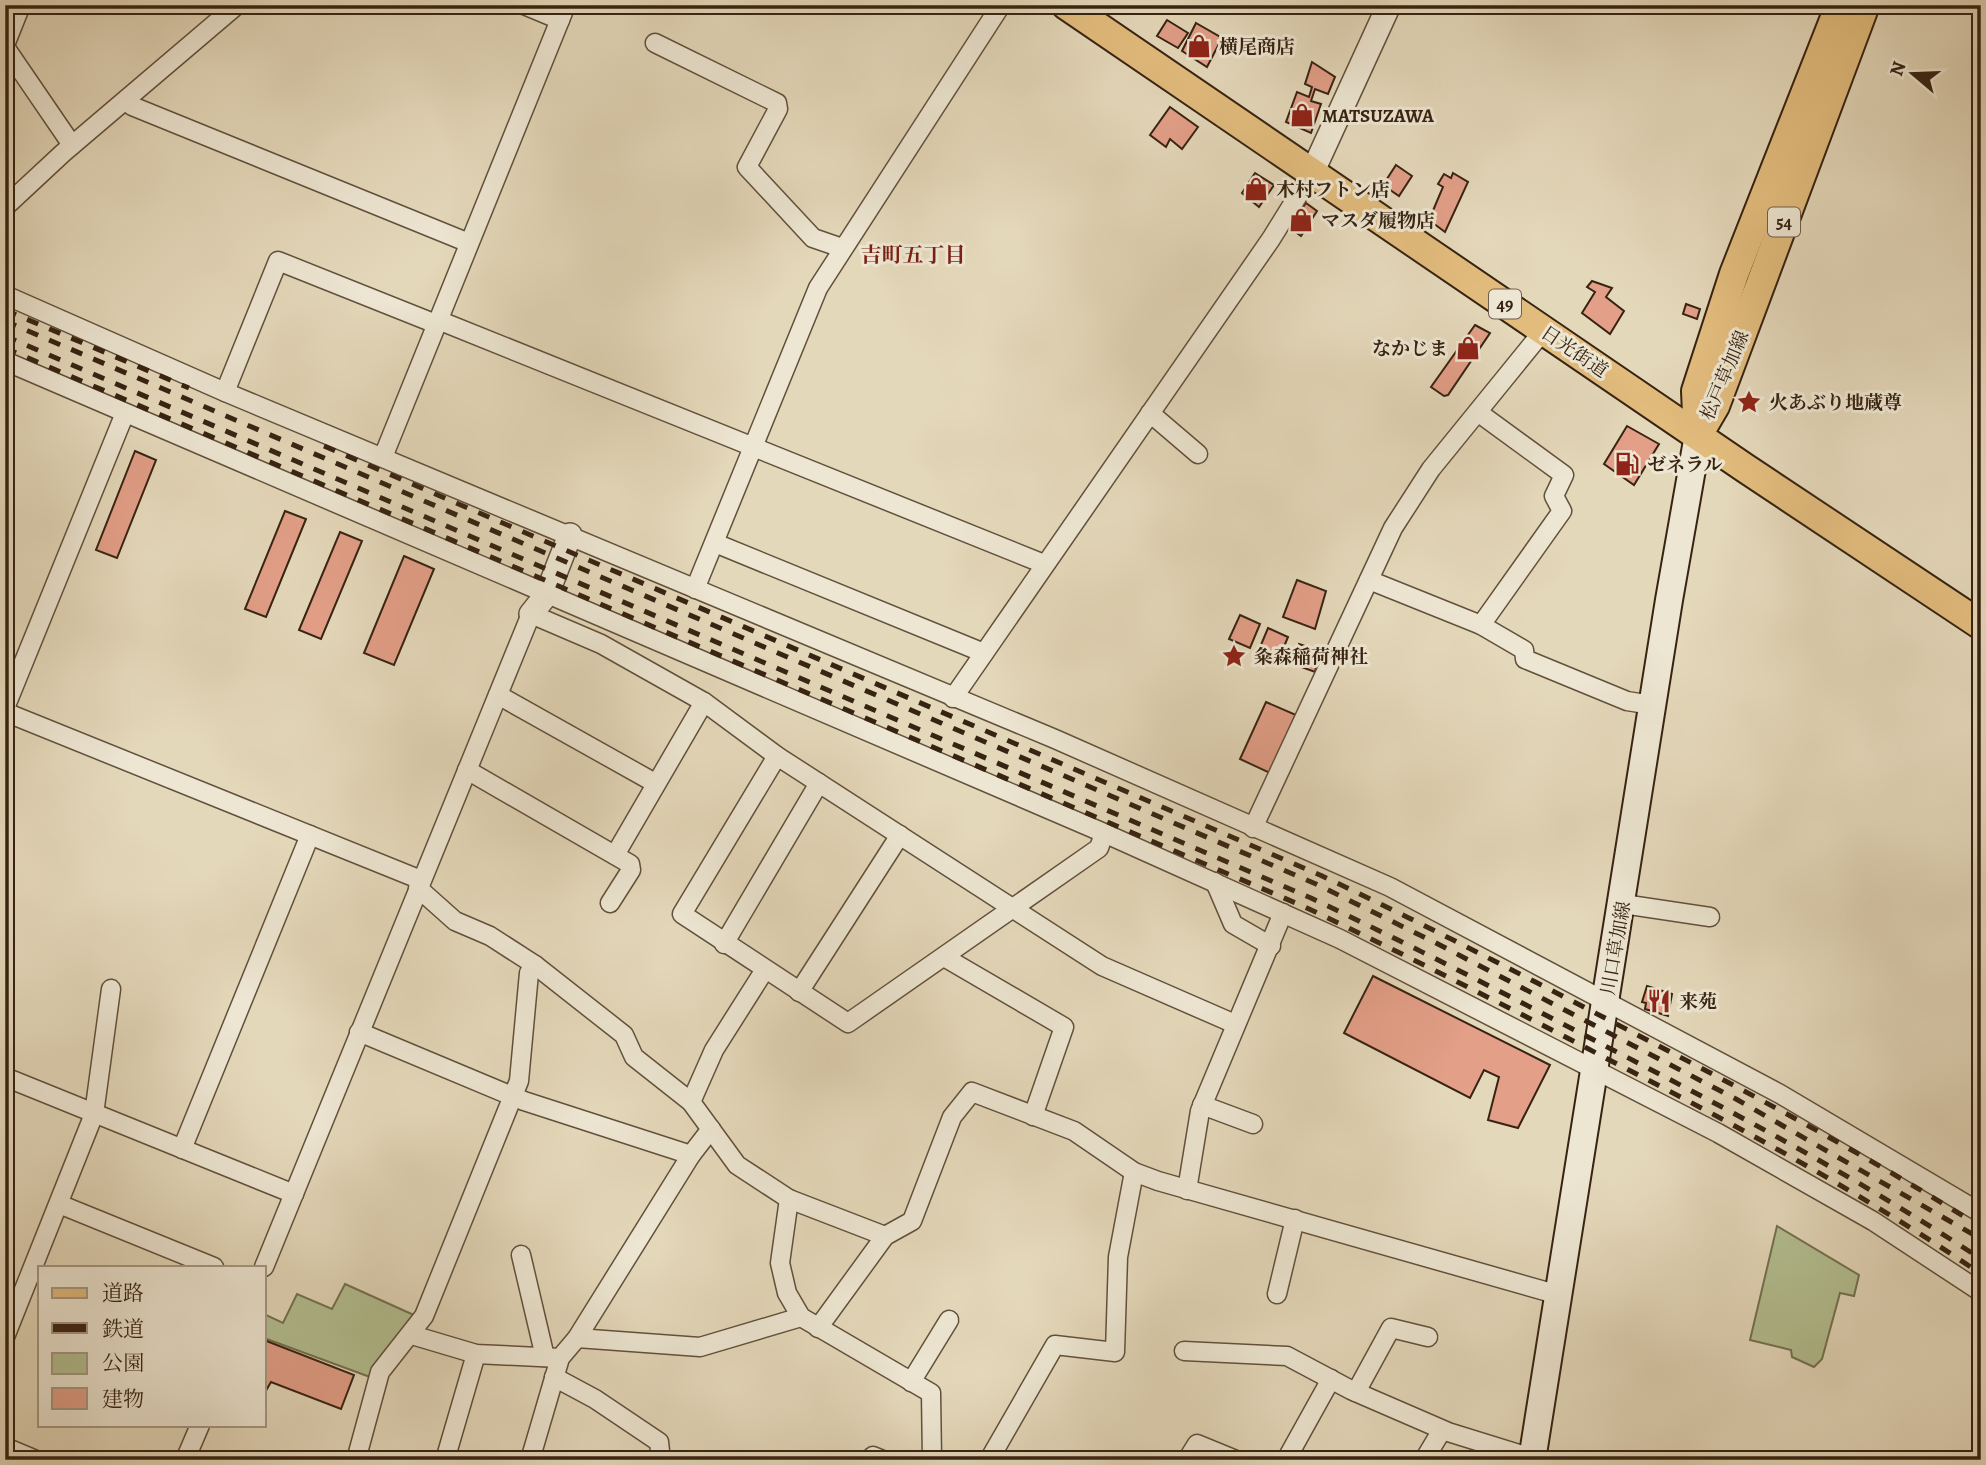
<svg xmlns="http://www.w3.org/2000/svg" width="1986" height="1465" font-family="Alegreya,'Noto Serif JP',serif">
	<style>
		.green { fill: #b3bf91; stroke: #757152; stroke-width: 2 }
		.building { fill: #e39f88; stroke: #372312; stroke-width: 2 }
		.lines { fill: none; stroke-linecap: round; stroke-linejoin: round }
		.minor-casing { stroke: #62503c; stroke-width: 21 }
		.tertiary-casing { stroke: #62503c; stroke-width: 26 }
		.secondary-casing { stroke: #372312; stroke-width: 30 }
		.primary-casing { stroke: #372312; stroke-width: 32 }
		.minor { stroke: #ede6d2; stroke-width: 18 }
		.tertiary { stroke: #ede6d2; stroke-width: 23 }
		.secondary { stroke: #ede6d2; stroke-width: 26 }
		.primary { stroke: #e2bc7d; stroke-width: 28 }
		.rail { stroke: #372312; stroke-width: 5; stroke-dasharray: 12 12; stroke-linecap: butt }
		.labels { text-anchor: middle; stroke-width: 6; stroke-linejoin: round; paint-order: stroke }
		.shield { fill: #ede6d2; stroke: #6e5e4c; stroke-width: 2 }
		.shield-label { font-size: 18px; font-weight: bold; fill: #372312 }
		.poi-label { font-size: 19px; font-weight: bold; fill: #372312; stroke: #ede6d2; text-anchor: start }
		.street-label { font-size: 19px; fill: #372312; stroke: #ede6d2 }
		.neighbourhood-label { font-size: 21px; font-weight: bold; fill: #7a1f14; stroke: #ede6d2 }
	</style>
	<rect width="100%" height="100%" fill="#e4d8ba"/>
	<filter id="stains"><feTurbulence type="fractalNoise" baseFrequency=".00286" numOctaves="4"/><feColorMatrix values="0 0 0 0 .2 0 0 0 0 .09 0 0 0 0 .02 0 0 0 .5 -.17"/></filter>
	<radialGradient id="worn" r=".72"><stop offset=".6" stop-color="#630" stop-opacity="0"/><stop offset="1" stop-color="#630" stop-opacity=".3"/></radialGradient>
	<g class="green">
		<path d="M1777 1226 1859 1275 1854 1296 1840 1293 1822 1359 1814 1367 1792 1357 1791 1350 1750 1340Z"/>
		<path d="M345 1284 416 1316 370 1377 264 1338V1314L283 1323 297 1294 332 1309Z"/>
	</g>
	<g class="building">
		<path d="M1167 20 1188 33 1178 48 1157 36Z"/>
		<path d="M1196 23 1222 38 1207 67 1182 51Z"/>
		<path d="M1312 62 1335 77 1328 94 1315 89 1311 101 1321 104 1311 133 1286 122 1297 92 1309 97 1312 87 1305 84Z"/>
		<path d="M1170 107 1198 127 1182 149 1170 139 1166 147 1150 135Z"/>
		<path d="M1396 165 1412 176 1399 196 1383 185Z"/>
		<path d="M1255 173 1274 185 1259 207 1242 193Z"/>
		<path d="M1453 173 1468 182 1445 232 1429 220 1443 187 1438 184 1444 174 1451 178Z"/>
		<path d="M1306 203 1317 211 1301 236 1289 227Z"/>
		<path d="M1592 281 1612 288 1606 297 1624 311 1610 334 1582 313 1595 292 1587 287Z"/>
		<path d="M1686 304 1700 309 1697 319 1683 314Z"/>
		<path d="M1475 325 1490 333 1448 395 1444 396 1431 387Z"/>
		<path d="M1627 426 1659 444 1634 485 1604 464Z"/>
		<path d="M135 451 156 460 117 558 96 550Z"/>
		<path d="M285 511 306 519 266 617 245 609Z"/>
		<path d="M340 532 362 541 321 639 299 630Z"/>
		<path d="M404 556 434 569 394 665 364 653Z"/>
		<path d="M1297 580 1326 591 1315 629 1283 617Z"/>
		<path d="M1240 615 1260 624 1250 648 1229 639Z"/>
		<path d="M1268 628 1288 637 1283 649 1291 652 1287 662 1258 652Z"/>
		<path d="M1299 644 1320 651 1315 672 1293 664Z"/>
		<path d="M1233 648 1239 651 1235 660 1229 658Z"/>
		<path d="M1266 702 1296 715 1270 773 1240 759Z"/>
		<path d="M1373 976 1550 1065 1518 1128 1488 1120 1499 1077 1484 1070 1470 1098 1344 1033Z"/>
		<path d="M1647 986 1672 994 1668 1016 1645 1009 1646 1003 1642 1002Z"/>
		<path d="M264 1340 354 1375 341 1409 271 1382 264 1394Z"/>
	</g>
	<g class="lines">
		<g class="minor-casing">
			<g id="minor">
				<path d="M524 5 560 20"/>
				<path d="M655 43 777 103 778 109 747 167 813 238 842 248"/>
				<path d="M5 45 21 5"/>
				<path d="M5 47 72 145"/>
				<path d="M127 99 132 106 469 243"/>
				<path d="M5 207 63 153 237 5"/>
				<path d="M5 295 225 392 1055 739 1390 887 1780 1094 1981 1213"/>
				<path d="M438 320 1044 564"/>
				<path d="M5 361 1104 833 1340 939 1718 1133 1873 1221 1981 1292"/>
				<path d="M225 392 278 261 436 324"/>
				<path d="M1150 413 1198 454"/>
				<path d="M1479 413 1564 475 1554 496 1562 511 1481 625"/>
				<path d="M383 457 566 5"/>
				<path d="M715 543 984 653"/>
				<path d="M1369 580 1481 625 1524 650 1525 659 1627 701 1652 705"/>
				<path d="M695 589 818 288 1001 5"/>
				<path d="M498 695 655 783"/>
				<path d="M953 698 1271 239 1312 173"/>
				<path d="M5 708 125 413"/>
				<path d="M5 712 421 880"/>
				<path d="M777 756 682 914 848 1023 1099 848 1104 833"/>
				<path d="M467 770 630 864 631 870 610 903"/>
				<path d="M1253 828 1393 528 1431 469 1544 330"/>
				<path d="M615 855 704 702"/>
				<path d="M1215 882 1233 924 1271 946"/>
				<path d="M418 888 455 921 490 936 535 965 624 1035 634 1057 691 1102 737 1165 789 1199 885 1236"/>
				<path d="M1623 904 1710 917"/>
				<path d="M724 944 819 783"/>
				<path d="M944 957 1064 1027 1033 1116"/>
				<path d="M799 992 900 835"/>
				<path d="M359 1032 524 1101 691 1155"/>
				<path d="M5 1077 294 1194"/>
				<path d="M691 1102 714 1050 764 971"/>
				<path d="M1202 1105 1253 1124"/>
				<path d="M182 1149 310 835"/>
				<path d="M1187 1190 1200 1111 1283 913"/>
				<path d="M789 1199 780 1263 787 1293 801 1317 931 1393 932 1460"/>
				<path d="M59 1204 214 1267"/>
				<path d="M521 1255 545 1357"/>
				<path d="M264 1267 531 614 601 644 704 702 777 756 1102 966 1235 1024"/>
				<path d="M1277 1294 1295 1219"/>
				<path d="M818 1328 885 1236 912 1221 952 1117 972 1092 1074 1131 1134 1172 1158 1181 1559 1295"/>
				<path d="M412 1335 476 1354 560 1358"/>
				<path d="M5 1337 94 1114 111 989"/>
				<path d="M577 1338 700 1347 801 1317"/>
				<path d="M1184 1351 1287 1356 1351 1390 1448 1432 1532 1458"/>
				<path d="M554 1377 595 1399 659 1442 661 1460"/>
				<path d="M911 1382 949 1320"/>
				<path d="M1356 1392 1391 1328 1428 1337"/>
				<path d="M5 1447 36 1460"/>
				<path d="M873 1456 883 1460"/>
				<path d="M185 1460 200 1425"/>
				<path d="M356 1460 380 1372 424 1316 519 1081 529 973 535 965"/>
				<path d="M445 1460 476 1354"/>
				<path d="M530 1460 560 1358 577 1338 691 1155 711 1129"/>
				<path d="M989 1460 1055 1345 1115 1352 1118 1257 1134 1172"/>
				<path d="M1187 1460 1197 1444 1236 1460"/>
				<path d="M1286 1460 1331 1379"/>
				<path d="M1424 1460 1442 1430"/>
			</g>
		</g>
		<g class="tertiary-casing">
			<g id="tertiary">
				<path d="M1312 173 1389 5"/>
				<path d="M531 614 547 594 570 535"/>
			</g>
		</g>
		<g class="secondary-casing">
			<path id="secondary" d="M1532 1460 1669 600 1698 435"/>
		</g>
		<g class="primary-casing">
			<g id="primary">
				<path d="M1066 5 1745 468 1981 625"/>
				<path d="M1698 435 1715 406 1865 5"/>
				<path d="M1698 435 1696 391 1734 274 1840 5"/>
			</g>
		</g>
		<use href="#minor" class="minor"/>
		<use href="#tertiary" class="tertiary"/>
		<use href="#secondary" class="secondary"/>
		<use href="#primary" class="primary"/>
		<g class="rail">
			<path d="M5 310 189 388"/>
			<path d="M5 321 1316 884 1434 942 1736 1099 1981 1239"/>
			<path d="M5 336 1311 898C1413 946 1513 998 1613 1050 1739 1115 1863 1181 1981 1259"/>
			<path d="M5 348 1305 907C1412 958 1518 1012 1623 1067 1745 1130 1867 1196 1981 1274"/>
			<path d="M324 446 1320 875C1424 924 1526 977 1628 1030 1748 1092 1866 1155 1981 1227"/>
		</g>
	</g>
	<defs>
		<g id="shop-bare" transform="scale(1.89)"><path d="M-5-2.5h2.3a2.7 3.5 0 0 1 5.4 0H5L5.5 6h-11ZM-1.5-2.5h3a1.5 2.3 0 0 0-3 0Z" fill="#8f2418" stroke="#ede6d2" stroke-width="2.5" paint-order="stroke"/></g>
		<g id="sight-bare" transform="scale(1.89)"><path d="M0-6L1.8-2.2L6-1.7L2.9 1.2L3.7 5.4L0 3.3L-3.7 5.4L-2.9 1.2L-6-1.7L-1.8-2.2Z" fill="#8f2418" stroke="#ede6d2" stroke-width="2.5" paint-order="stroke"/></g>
		<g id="fuel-bare" transform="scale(1.89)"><path d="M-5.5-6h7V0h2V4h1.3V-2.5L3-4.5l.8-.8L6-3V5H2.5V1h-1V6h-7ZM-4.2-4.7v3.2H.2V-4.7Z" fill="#8f2418" stroke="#ede6d2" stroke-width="2.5" paint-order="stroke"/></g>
		<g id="restaurant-bare" transform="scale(1.89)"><path d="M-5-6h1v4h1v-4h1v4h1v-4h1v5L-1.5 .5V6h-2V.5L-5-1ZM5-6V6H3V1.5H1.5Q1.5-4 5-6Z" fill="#8f2418" stroke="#ede6d2" stroke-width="2.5" paint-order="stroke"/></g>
	</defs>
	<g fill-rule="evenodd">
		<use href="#shop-bare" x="1199" y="46"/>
		<use href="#shop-bare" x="1302" y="115"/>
		<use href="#shop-bare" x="1256" y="189"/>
		<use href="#shop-bare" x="1301" y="220"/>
		<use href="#shop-bare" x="1468" y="348"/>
		<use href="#sight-bare" x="1749" y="402"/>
		<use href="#fuel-bare" x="1627" y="464"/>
		<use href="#sight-bare" x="1234" y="656"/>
		<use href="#restaurant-bare" x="1659" y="1001"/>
	</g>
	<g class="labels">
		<g class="shield">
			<rect x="1768" y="207.5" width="32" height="29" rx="5"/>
			<rect x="1489" y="289.5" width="32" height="29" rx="5"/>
		</g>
		<g class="shield-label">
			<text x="1784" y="228">54</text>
			<text x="1505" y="310">49</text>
		</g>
		<g class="poi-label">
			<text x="1219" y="53">横尾商店</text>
			<text x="1322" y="122">MATSUZAWA</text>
			<text x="1276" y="196">木村フトン店</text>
			<text x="1321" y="227">マスダ履物店</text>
			<text x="1448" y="355" text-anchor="end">なかじま</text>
			<text x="1769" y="409">火あぶり地蔵尊</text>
			<text x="1647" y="471">ゼネラル</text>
			<text x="1254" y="663">粂森稲荷神社</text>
			<text x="1679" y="1008">来苑</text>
		</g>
		<g class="street-label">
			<text transform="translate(1575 351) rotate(34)" y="7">日光街道</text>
			<text transform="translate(1724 375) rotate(-67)" y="7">松戸草加線</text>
			<text transform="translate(1615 948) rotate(-80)" y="7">川口草加線</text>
		</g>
		<g class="neighbourhood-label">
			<text x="913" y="262">吉町五丁目</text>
		</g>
	</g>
	<rect width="1986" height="1465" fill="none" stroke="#e4d8ba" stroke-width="28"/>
	<rect x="7" y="7" width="1972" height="1451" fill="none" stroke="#372312" stroke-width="3.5"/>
	<rect x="14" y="14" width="1958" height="1437" fill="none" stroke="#372312" stroke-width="2"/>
	<rect x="38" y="1266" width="228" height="161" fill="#ede6d2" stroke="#a49885" stroke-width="2"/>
	<rect x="52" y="1288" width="35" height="10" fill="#e2bc7d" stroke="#a49885" stroke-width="2"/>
	<text x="102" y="1300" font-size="21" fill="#372312">道路</text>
	<rect x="52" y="1323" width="35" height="10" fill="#372312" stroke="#a49885" stroke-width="2"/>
	<text x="102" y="1336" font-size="21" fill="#372312">鉄道</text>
	<rect x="52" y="1353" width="35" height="21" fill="#b3bf91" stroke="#a49885" stroke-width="2"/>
	<text x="102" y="1370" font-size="21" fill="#372312">公園</text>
	<rect x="52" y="1388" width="35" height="21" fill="#e39f88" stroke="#a49885" stroke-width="2"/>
	<text x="102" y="1406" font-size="21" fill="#372312">建物</text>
	<g transform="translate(1913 74) rotate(289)" stroke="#ede6d2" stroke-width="5" paint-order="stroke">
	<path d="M0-5L12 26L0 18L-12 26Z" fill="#372312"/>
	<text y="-10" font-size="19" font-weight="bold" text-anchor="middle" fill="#372312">N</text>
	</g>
	<rect width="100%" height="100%" filter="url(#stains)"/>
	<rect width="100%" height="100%" fill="url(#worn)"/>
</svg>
